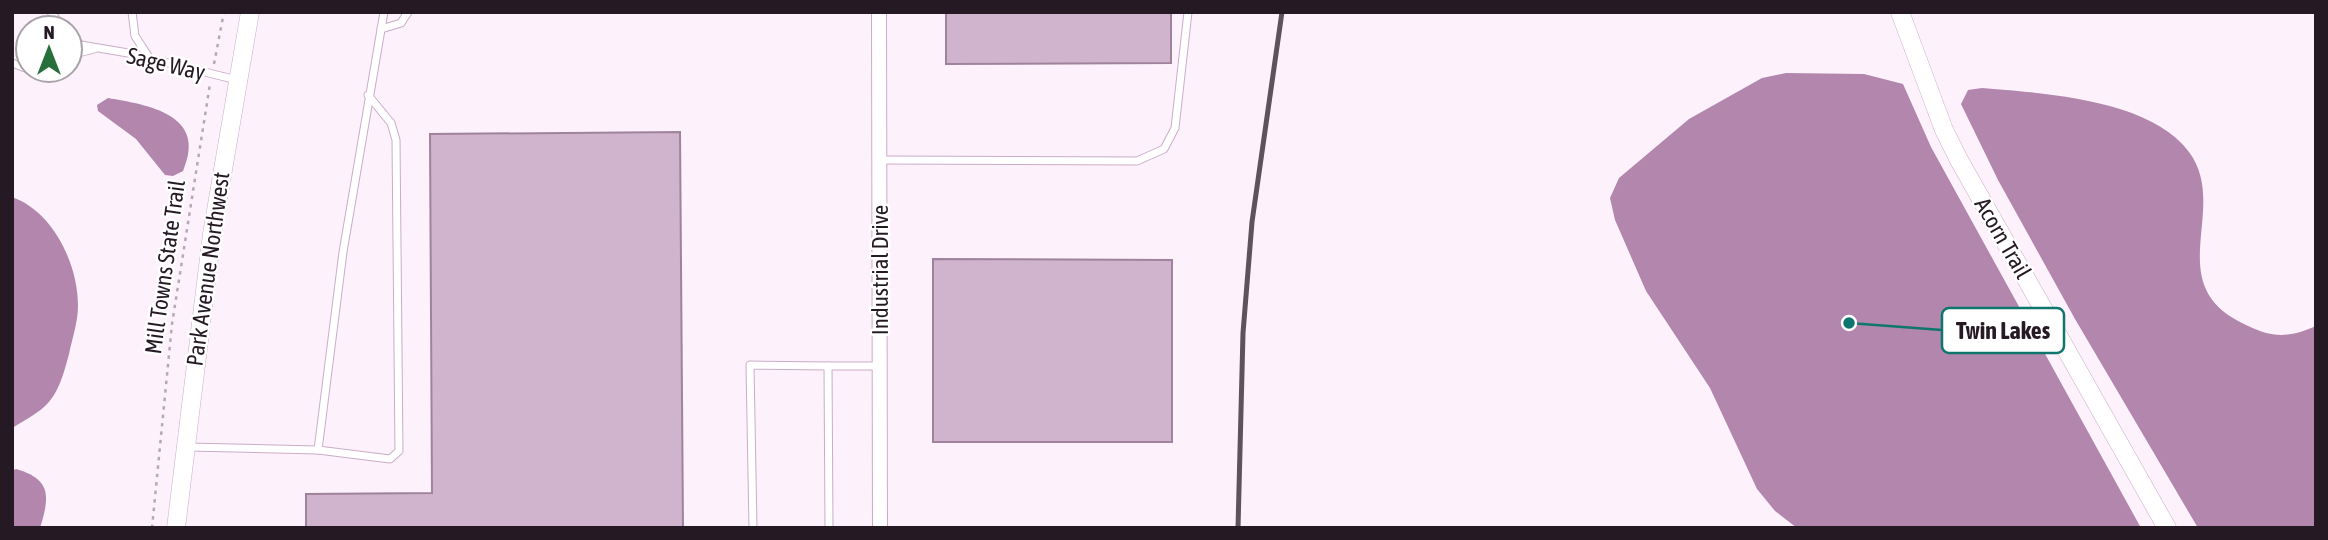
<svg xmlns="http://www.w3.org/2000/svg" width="2328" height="540" font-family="'Asap Condensed',sans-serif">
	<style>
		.water { fill: #b286ad }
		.building { fill: #d0b3cd; stroke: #9f839c; stroke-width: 2 }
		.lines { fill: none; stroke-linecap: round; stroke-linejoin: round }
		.service-casing { stroke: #caadc7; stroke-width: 9 }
		.minor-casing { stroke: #caadc7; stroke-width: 16 }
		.tertiary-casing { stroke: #caadc7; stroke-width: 19 }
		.path { stroke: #b5aab4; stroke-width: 2.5; stroke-dasharray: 3.5 5; stroke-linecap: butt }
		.service { stroke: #fff; stroke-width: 7 }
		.minor { stroke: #fff; stroke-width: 14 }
		.tertiary { stroke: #fff; stroke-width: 18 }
		.rail { stroke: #5e525c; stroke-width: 5 }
		.labels { text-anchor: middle; stroke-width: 5; stroke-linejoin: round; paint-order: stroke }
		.street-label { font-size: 23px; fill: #251a24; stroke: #fff }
		.leader { fill: none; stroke: #0f766e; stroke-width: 2.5 }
		.callout-dot { fill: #0f766e; stroke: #fff; stroke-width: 2.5 }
		.callout { fill: #fff; stroke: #0f766e; stroke-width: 2.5 }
		.callout-label { font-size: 24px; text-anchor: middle; font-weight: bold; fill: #251a24 }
	</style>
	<rect width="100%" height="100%" fill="#fdf1fb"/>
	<g class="water">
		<path d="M1786 73 1864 74 1903 84 1931 147 2141 528H1797L1775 511 1757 489 1710 388 1646 291 1615 220 1610 198 1619 178 1689 119 1762 78Z"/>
		<path d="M1982 88C2042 93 2151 99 2189 152 2231 209 2158 285 2246 325 2272 338 2289 338 2316 326V528H2198L2075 319 1998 180 1961 104 1968 90Z"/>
		<path d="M108 98C148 105 208 114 183 171L173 176 165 175 136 139 98 111 97 105Z"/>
		<path d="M12 197C54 212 78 265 78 306 78 322 72 339 69 354 64 372 59 394 44 407 35 415 22 422 12 428Z"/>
		<path d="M16 469C51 479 50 496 40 528H12V471Z"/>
	</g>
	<g class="building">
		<path d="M946 12H1171V63L946 64Z"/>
		<path d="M680 132 683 528H306V494L432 493 430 134Z"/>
		<path d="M933 259 1172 260V442H933Z"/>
	</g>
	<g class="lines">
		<g class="service-casing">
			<g id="service">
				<path d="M51 12 63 28"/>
				<path d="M132 12 135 36 150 59"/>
				<path d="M381 29 401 23 408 12"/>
				<path d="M70 35 81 45 128 53 237 80"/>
				<path d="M70 55 94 49"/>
				<path d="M12 63 28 69"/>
				<path d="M880 160 1137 161 1164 149 1175 128 1188 12"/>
				<path d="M188 447 318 450 343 252 384 12"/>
				<path d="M318 450 390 459 399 451 396 140 391 123 368 95"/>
				<path d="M753 528 750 365 828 366"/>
				<path d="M829 528 828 366H879"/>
			</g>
		</g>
		<g class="minor-casing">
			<path id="minor" d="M879 12 880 528"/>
		</g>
		<g class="tertiary-casing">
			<g id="tertiary">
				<path d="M1900 12 1944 130 1959 160 2167 528"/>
				<path d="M176 528 212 234 250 12"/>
			</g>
		</g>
		<g class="path">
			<path d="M214 64 224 12"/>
			<path d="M152 528 172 324 210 84"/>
		</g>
		<use href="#service" class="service"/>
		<use href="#minor" class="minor"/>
		<use href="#tertiary" class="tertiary"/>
		<path class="rail" d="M1238 528 1243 333 1252 222 1282 12"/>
	</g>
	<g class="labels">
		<g class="street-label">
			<text transform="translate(166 64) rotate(13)" y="8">Sage Way</text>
			<text transform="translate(2003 238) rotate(60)" y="8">Acorn Trail</text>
			<text transform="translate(165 267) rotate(-82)" y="8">Mill Towns State Trail</text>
			<text transform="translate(208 269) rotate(-82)" y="8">Park Avenue Northwest</text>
			<text transform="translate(880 270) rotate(-90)" y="8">Industrial Drive</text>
		</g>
	</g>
	<path class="leader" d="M1849 323L1942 330"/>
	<circle class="callout-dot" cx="1849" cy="323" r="7"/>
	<rect class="callout" x="1942" y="308" width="122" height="45" rx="7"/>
	<g class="callout-label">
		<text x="2003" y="339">Twin Lakes</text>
	</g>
	<rect width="2328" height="540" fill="none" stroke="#251a24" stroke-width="28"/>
	<g transform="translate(49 49)"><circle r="33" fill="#ffffff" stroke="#a8a3a7" stroke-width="2"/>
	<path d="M0-5L12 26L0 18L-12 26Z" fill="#266f3c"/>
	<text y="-10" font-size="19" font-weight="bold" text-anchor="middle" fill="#251a24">N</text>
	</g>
</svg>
